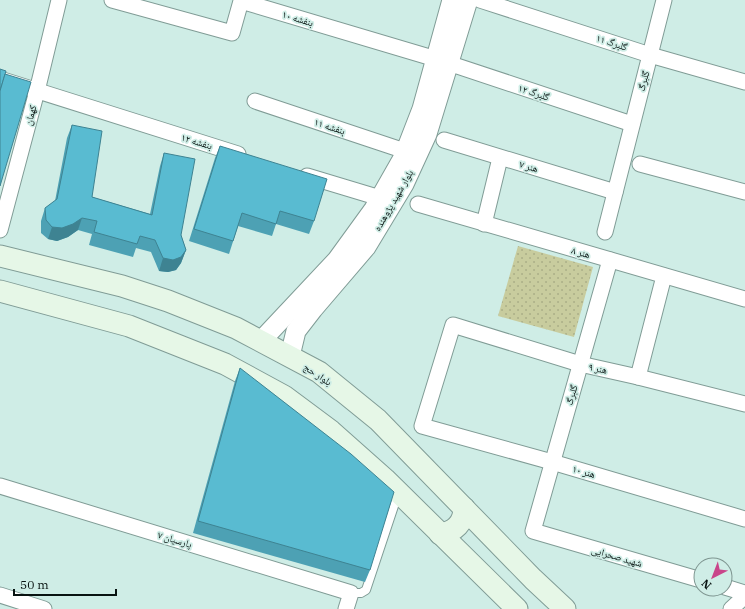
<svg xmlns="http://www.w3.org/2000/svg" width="745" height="609" font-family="'IBM Plex Serif','Noto Naskh Arabic',serif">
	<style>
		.park { fill: url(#park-dots) }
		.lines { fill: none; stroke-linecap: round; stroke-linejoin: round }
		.service-casing { stroke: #809c96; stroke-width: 10 }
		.minor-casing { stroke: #809c96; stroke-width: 17 }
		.tertiary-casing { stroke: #809c96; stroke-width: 21 }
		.secondary-casing { stroke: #809c96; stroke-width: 23 }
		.service { stroke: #fff; stroke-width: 8 }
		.minor { stroke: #fff; stroke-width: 15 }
		.tertiary { stroke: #fff; stroke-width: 19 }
		.secondary { stroke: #e6f7e7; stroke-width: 21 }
		.wall { fill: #4da1b4 }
		.shaded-wall { fill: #3e8392 }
		.building { fill: #59bbd1; stroke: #3e8392 }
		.labels { text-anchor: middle; stroke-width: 3.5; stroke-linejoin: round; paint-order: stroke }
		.street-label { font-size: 10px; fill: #081311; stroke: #cfede6 }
	</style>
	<defs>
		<pattern id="park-dots" width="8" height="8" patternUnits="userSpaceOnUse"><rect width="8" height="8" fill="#c8cc9e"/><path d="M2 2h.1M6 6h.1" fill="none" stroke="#aaae87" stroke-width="1.8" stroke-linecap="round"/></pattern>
	</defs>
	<rect width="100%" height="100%" fill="#cfede6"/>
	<path class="park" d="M518 246 593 267 574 337 498 316Z"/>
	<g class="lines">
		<g class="service-casing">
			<path id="service" d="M351 593H361L366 590 398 494"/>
		</g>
		<g class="minor-casing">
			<g id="minor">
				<path d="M112 0 232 33 241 1 436 59 632 124"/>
				<path d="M480 0 650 55 745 82"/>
				<path d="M0 79 238 154"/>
				<path d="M255 101 405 151"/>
				<path d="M444 140 615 192"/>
				<path d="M640 164 745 192"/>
				<path d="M307 176 380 198"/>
				<path d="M418 204 745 299"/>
				<path d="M484 224 500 158"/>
				<path d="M0 230 37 91 59 0"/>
				<path d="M605 232 664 0"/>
				<path d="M610 260 533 531 701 580"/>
				<path d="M638 377 664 276"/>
				<path d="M745 404 638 377 580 364 453 325 422 426 552 462 745 519"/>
				<path d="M0 486 351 593 346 609"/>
				<path d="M725 587 745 593"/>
				<path d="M0 595 44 609"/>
				<path d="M731 609 745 596"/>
			</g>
		</g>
		<g class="tertiary-casing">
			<g id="tertiary">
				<path d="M261 341 337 260 374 209 403 158 422 109 452 0"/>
				<path d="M290 356 296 331 313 309 366 247 404 184 427 134 468 0"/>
			</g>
		</g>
		<g class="secondary-casing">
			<g id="secondary">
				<path d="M0 256 122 286 168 301 236 328 319 372 378 420 533 579 565 609"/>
				<path d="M0 291 129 326 225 364 284 396 331 431 385 479 517 609"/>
				<path d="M440 534C455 532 464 523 464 508"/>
			</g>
		</g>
		<use href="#service" class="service"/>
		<use href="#minor" class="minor"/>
		<use href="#tertiary" class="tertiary"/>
		<use href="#secondary" class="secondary"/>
	</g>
	<g class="wall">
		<path d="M72 125 92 197 150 214 160 166 164 153 181 235 186 250 181 263 176 270 168 272 159 271 151 252 136 248 133 257 89 245 92 234 78 230 68 237 57 241 48 239 41 233V221L45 208 55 201 67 138Z"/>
		<path d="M220 146 314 221 309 234 276 224 272 236 238 226 229 254 189 241 215 158Z"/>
		<path d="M240 368 370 570 365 582 193 533 235 381Z"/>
	</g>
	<g class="shaded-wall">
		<path d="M82 218 78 230 68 237 57 241 48 239 52 227Z"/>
		<path d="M186 250 181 263 176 270 168 272 159 271 163 258Z"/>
	</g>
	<g class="building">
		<path d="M0 69 6 71 0 91Z"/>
		<path d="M5 74 31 82 0 186V91Z"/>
		<path d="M72 125 102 131 92 197 152 215 164 153 195 159 181 235 186 250 181 257 173 260 163 258 155 240 140 236 137 244 94 232 97 221 82 218 73 224 62 228 52 227 46 220 45 208 57 199Z"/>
		<path d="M220 146 327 179 314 221 280 211 276 224 242 213 233 241 194 229Z"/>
		<path d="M240 368 351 454 394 492 370 570 198 521Z"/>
	</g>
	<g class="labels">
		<g class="street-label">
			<text transform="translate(298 18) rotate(17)" y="4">بنفشه ۱۰</text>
			<text transform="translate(612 42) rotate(18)" y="4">گلبرگ ۱۱</text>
			<text transform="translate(643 81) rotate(-76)" y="4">گلبرگ</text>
			<text transform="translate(534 92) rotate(18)" y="4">گلبرگ ۱۲</text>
			<text transform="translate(30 115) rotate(-75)" y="4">کهمان</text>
			<text transform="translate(330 126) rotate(18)" y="4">بنفشه ۱۱</text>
			<text transform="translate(197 141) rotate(17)" y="4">بنفشه ۱۲</text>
			<text transform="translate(529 166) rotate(17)" y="4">هنر ۷</text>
			<text transform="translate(393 200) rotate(-60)" y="4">بلوار شهید پژوهنده</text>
			<text transform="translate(581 252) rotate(16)" y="4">هنر ۸</text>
			<text transform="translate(598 368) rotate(12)" y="4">هنر ۹</text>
			<text transform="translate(318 374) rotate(34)" y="4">بلوار حج</text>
			<text transform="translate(571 395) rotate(-74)" y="4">گلبرگ</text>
			<text transform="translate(584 471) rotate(16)" y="4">هنر ۱۰</text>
			<text transform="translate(175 539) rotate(17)" y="4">پارسیان ۷</text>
			<text transform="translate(617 556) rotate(16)" y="4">شهید صحرایی</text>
		</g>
	</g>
	<g transform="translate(713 577) rotate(222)"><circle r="19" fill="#cfede6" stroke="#7f9691"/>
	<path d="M0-3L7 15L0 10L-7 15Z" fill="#c9458a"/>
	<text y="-6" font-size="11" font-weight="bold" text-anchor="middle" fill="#081311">N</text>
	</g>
	<path d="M14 589v6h102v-6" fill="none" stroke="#081311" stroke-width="2"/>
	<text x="20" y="589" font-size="12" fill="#081311" stroke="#cfede6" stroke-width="3" paint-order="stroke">50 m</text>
</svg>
